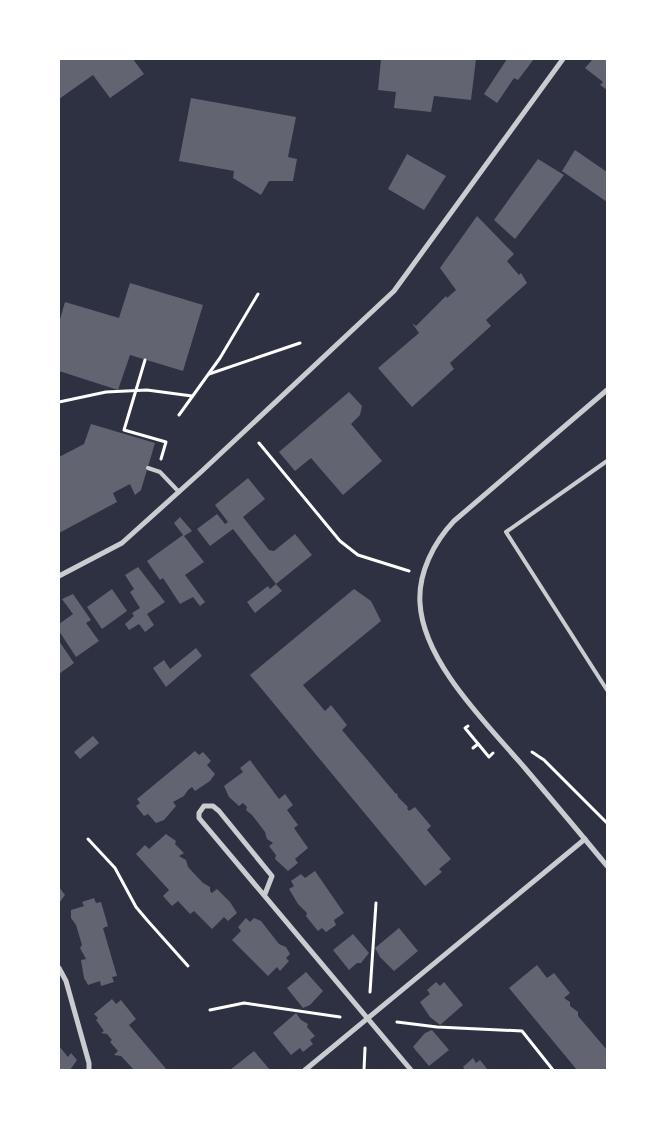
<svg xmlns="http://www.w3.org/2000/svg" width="666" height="1129" font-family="'Open Sans',sans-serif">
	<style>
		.building { fill: #626471 }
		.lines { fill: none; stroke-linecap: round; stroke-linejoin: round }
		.path { stroke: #fff; stroke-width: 3 }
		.service { stroke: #caccd0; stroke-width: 4 }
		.minor { stroke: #caccd0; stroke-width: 5 }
	</style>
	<rect width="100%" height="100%" fill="#2d3142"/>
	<g class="building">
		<path d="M59 59H133L144 74 110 98 93 75 59 99Z"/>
		<path d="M381 59H476L471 100 434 96 431 112 394 108 396 92 378 90Z"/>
		<path d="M507 59H534L518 80 514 78 497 103 484 94Z"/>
		<path d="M593 59H607V90L600 85 603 82 585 68Z"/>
		<path d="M191 98 296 117 288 157 297 159 293 181H269L261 195 233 178 234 171 179 161Z"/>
		<path d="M575 150 607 172V202L562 171Z"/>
		<path d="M407 154 446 176 424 210 388 189Z"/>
		<path d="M538 159 564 175 515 239 494 220Z"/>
		<path d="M477 216 514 254 507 261 519 275 521 273 527 283 486 320 491 326 450 363 454 369 412 407 378 368 419 333 412 323 416 326 446 296 447 298 456 290 440 268Z"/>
		<path d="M130 283 203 305 183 371 130 355 118 390 59 371V323L65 302 119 318Z"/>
		<path d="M349 392 362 406 360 415 351 424 382 461 343 495 311 458 295 471 279 452Z"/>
		<path d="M91 424 155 443 141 490 135 495 130 484 113 493 117 502 59 533V457L84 444Z"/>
		<path d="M248 478 265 499 243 517 269 550 274 551 295 534 312 555 276 584 282 591 255 613 247 602 268 586 270 589 276 584 233 529 210 546 197 529 217 514 225 524 228 522 215 505Z"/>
		<path d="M180 517 192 531 184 536 204 562 185 575 205 602 200 606 193 597 180 604 163 578 160 580 147 561 183 535 174 523Z"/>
		<path d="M138 567 165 602 147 614 154 625 145 632 139 624 129 630 125 624 134 616 132 613 140 608 130 592 134 589 125 575Z"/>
		<path d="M112 589 127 611 102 629 87 607Z"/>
		<path d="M354 589 371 601 381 621 303 685 325 711 331 705 347 725 342 730 396 794 397 793 398 797 408 807 407 808 409 811 415 807 431 826 427 830 451 859 439 869 442 872 425 886 250 675Z"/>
		<path d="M73 594 91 620 86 623 99 641 76 657 59 631V624L73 614 62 599Z"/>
		<path d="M59 641 74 663 59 674Z"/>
		<path d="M196 648 202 656 166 687 153 668 164 660 170 669Z"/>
		<path d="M93 736 99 743 80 759 74 752Z"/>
		<path d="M195 751 199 755 203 752 211 761 207 765 215 774 210 781 195 791 192 787 188 790 184 796 173 802 176 806 164 820 156 823 148 814 144 816 136 806 140 803 137 799Z"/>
		<path d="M250 760 279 799 285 794 293 805 287 810 298 825 294 828 308 848 295 859 298 863 288 871 275 859 276 855 269 846 273 843 267 839 265 832 252 815 246 810 247 807 243 803 239 806 229 797 224 786 243 772 240 768Z"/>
		<path d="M166 834 176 841 175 844 184 853 179 856 186 860 188 867 203 883 210 887V891L212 893 217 889 230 902 237 913 228 921 224 917 212 929 194 911 190 914 178 901 172 906 163 896 169 890 136 854 145 845 149 849Z"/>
		<path d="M315 871 344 913 334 920 336 925 326 932 322 928 318 931 309 920 306 916 307 913 298 904 289 889 294 886 291 881 301 874 305 878Z"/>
		<path d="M59 887 65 895 59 903Z"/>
		<path d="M94 898 96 903 101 902 108 926 103 928 117 976 112 977 114 982 101 986 100 981 88 985 84 978 81 960 86 959 80 948 82 945 76 925 71 918V910L84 906 82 902Z"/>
		<path d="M246 918 250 922 254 918 261 921 279 944 286 947 290 954 286 958 289 961 280 971 277 967 268 976 232 940 241 931 238 927Z"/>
		<path d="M399 928 418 951 394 971 380 957 375 948Z"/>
		<path d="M353 934 369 953 361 963H357L349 970 333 950Z"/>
		<path d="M537 965 547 978 554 973 570 993 564 998 570 1002V1006L578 1012V1016L607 1050V1070H577L509 988Z"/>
		<path d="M306 972 323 991 310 1005 303 1008 287 988Z"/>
		<path d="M436 982 440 986 444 982 463 1005 440 1025 430 1017 420 1002 430 994 427 990Z"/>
		<path d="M112 999 116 1004 121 1000 136 1019 129 1025 167 1070H134L121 1056 114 1055 118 1051 110 1042 112 1040 107 1034 101 1033 104 1031 96 1020 98 1018 94 1014Z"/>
		<path d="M296 1013 301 1020 308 1024 307 1027 315 1036 310 1040 313 1044 303 1052 300 1048 291 1055 273 1033Z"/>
		<path d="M432 1030 449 1050 429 1066 413 1047 425 1033Z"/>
		<path d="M59 1046 68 1057 71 1053 77 1060 70 1070H59Z"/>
		<path d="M254 1051 270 1070H230Z"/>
		<path d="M473 1058 476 1063 480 1060 488 1070H465L463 1067Z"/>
	</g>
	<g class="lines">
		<g class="path">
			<path d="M145 360 124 430 166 442 161 459"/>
			<path d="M209 374 300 343"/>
			<path d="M59 402 106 392 147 390 192 396"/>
			<path d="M179 415 220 358 258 294"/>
			<path d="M259 443 340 541 358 555 409 571"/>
			<path d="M468 726 465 728 489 757 493 753"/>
			<path d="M473 748 478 744"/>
			<path d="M532 752 544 760 607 823"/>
			<path d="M88 839 115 868 136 907 147 920 188 966"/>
			<path d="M370 992 376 903"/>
			<path d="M210 1010 244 1003 340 1017"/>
			<path d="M397 1022 437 1027 522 1031 553 1070"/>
			<path d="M364 1070 365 1048"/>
		</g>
		<g class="service">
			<path d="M607 461 506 532 607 690"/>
			<path d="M148 468 160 472 179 492"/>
		</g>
		<g class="minor">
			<path d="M607 390 454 521C434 542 418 573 420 603 423 662 487 724 524 767 552 800 580 833 607 866"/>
			<path d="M59 576 122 543 202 471 394 291 563 59"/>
			<path d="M265 894 272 876 219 811 213 806H204L199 813V818L411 1070"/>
			<path d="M59 968 66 981 89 1063V1070"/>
			<path d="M305 1070 585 839"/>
		</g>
	</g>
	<rect width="666" height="1129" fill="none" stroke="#ffffff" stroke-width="120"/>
</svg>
